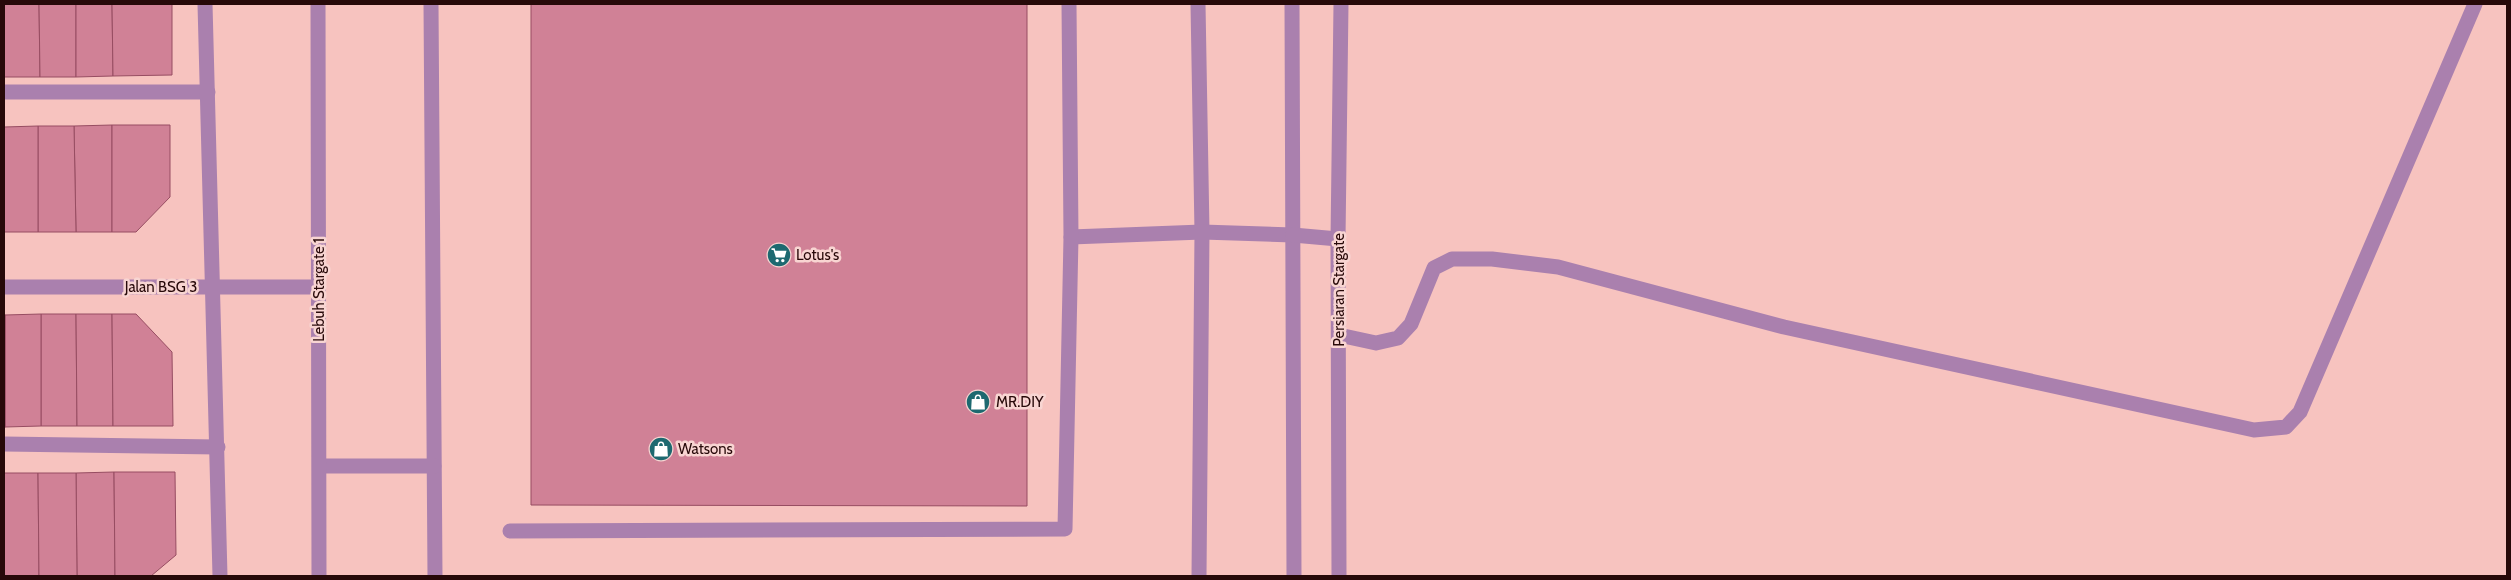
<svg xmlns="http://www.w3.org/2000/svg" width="2511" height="580" font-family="Cabin,sans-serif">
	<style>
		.building { fill: #d08196; stroke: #974d62 }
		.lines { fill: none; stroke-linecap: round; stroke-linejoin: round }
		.lane { stroke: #aa80ae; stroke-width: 15 }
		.street { stroke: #aa80ae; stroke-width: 15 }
		.labels { text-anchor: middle; stroke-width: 5; stroke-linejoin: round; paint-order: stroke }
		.poi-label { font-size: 15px; fill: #270909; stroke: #f8d5d2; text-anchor: start }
		.street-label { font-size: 15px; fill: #270909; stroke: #f8d5d2 }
	</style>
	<rect width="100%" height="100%" fill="#f7c3bf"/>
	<g class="building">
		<path d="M4 4H39L40 77H4Z"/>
		<path d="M39 4H76V77H40Z"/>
		<path d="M76 4H112L113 76 76 77Z"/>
		<path d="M112 4H172V75L113 76Z"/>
		<path d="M531 4H1027V506L531 505Z"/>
		<path d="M112 125V232H76L74 126Z"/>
		<path d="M112 125H170V197L136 232H112Z"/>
		<path d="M38 126H74L76 232H38Z"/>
		<path d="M38 126V232H4V127Z"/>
		<path d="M41 314H76L77 426H41Z"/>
		<path d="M41 314V426L5 427V315Z"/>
		<path d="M76 314H112L113 426H77Z"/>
		<path d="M112 314H136L172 352 173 426H113Z"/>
		<rect x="4" y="315" width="1" height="112"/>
		<path d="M114 472 115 576H77L76 473Z"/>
		<path d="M114 472H175L176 555 151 576H115Z"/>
		<path d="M4 473H38L39 576H4Z"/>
		<path d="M38 473H76L77 576H39Z"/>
	</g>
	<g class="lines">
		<g class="lane">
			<path d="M431 4 435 576"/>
			<path d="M1198 4 1202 232 1199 576"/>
			<path d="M4 92H208"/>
			<path d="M1071 237 1202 232 1293 235"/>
			<path d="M4 444 218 447"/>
			<path d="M320 466H434"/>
			<path d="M510 531 1065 529 1071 237 1069 4"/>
		</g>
		<g class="street">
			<path d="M205 4 220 576"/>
			<path d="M318 4 319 576"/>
			<path d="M1292 4 1294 576"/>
			<path d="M1293 235 1338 239"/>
			<path d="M4 287H318"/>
			<path d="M1339 335 1376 343 1398 338 1411 324 1434 268 1452 259H1492L1558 267 1784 327 2254 430 2286 427 2300 412 2475 4"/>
			<path d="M1339 576 1338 239 1341 4"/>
		</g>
	</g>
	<defs>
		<g id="supermarket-disc" transform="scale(1.25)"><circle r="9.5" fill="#1d6970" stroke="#f8d5d2"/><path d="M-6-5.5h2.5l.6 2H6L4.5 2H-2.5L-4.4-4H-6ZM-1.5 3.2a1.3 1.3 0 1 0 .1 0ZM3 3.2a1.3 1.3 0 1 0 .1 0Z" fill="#fff"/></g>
		<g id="shop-disc" transform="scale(1.25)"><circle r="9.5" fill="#1d6970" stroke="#f8d5d2"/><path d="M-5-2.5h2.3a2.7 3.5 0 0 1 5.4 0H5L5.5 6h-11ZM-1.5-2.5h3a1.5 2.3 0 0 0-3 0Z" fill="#fff"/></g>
	</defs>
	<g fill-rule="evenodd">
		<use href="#supermarket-disc" x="779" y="255"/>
		<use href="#shop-disc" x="978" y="402"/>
		<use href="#shop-disc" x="661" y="449"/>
	</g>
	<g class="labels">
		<g class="poi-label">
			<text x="796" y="260">Lotus's</text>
			<text x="996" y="407">MR.DIY</text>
			<text x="678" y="454">Watsons</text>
		</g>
		<g class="street-label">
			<text x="161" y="292">Jalan BSG 3</text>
			<text transform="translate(319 290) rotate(-90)" y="5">Lebuh Stargate 1</text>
			<text transform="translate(1339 290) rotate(-90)" y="5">Persiaran Stargate</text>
		</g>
	</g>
	<rect width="2511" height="580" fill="none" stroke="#270909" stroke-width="10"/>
</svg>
